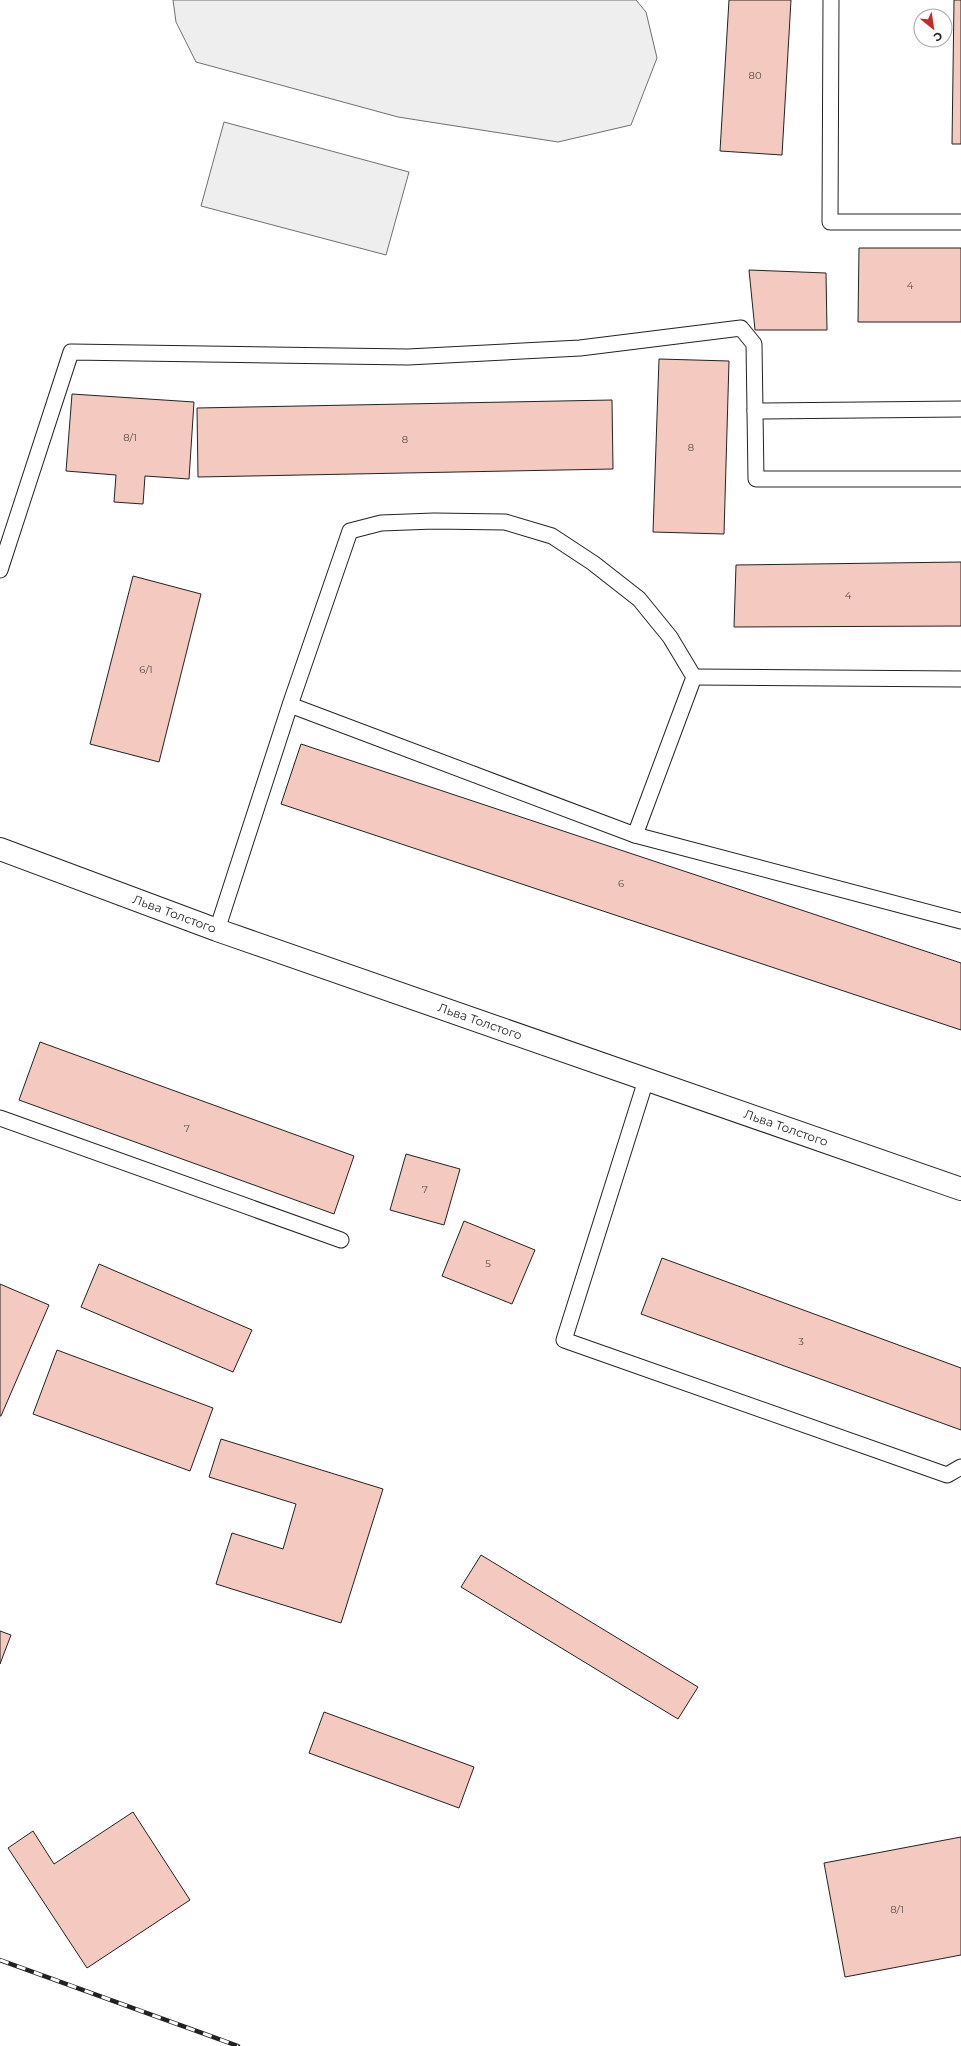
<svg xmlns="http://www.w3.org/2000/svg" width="961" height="2046" font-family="Montserrat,sans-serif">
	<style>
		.green { fill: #eee; stroke: #6f6f6f }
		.building { fill: #f3c9c0; stroke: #222 }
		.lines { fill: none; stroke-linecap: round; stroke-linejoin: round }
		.lane-casing { stroke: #222; stroke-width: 17 }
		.secondary-casing { stroke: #222; stroke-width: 24 }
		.lane { stroke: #fff; stroke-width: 15 }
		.secondary { stroke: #fff; stroke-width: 22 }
		.rail-casing { stroke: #222; stroke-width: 4.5 }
		.rail { stroke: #fff; stroke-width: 3; stroke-dasharray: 9; stroke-linecap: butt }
		.labels { text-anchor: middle; stroke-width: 3; stroke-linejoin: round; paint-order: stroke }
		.number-label { font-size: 10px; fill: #564c4a }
		.street-label { font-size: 12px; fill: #222; stroke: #fff }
	</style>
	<rect width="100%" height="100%" fill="#fff"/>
	<g class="green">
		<path d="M173 0H636L646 12 657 58 631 125 558 142 398 117 196 62 176 22Z"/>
		<path d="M224 122 409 172 386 255 201 206Z"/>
	</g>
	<g class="building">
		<path d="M729 0H791L782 155 720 151Z"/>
		<path d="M954 0H961V144H952Z"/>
		<path d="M859 248H961V322H858Z"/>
		<path d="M749 270 826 273 827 330H755Z"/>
		<path d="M659 359 729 361 724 534 653 532Z"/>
		<path d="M72 394 194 402 189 479 145 476 143 504 114 502 116 475 66 471Z"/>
		<path d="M612 400 613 469 198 477 197 408Z"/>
		<path d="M961 562V626L734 627 736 565Z"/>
		<path d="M133 576 201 594 159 762 90 744Z"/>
		<path d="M301 744 961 963V1030L281 804Z"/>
		<path d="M40 1042 354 1156 334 1214 19 1100Z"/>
		<path d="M406 1154 460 1169 444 1225 390 1210Z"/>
		<path d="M464 1221 535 1250 512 1304 442 1276Z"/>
		<path d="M662 1258 961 1368V1430L641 1314Z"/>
		<path d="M99 1264 252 1330 233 1372 81 1307Z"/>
		<path d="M0 1284 49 1305 1 1416H0Z"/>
		<path d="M57 1350 213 1408 190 1471 33 1414Z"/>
		<path d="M221 1439 383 1489 341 1623 216 1584 232 1533 283 1549 296 1504 209 1477Z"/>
		<path d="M481 1555 698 1687 678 1719 461 1587Z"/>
		<path d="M0 1631 11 1635 0 1664Z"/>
		<path d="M324 1712 474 1767 459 1808 309 1753Z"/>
		<path d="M133 1812 190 1900 87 1968 8 1848 33 1831 54 1864Z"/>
		<path d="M961 1837V1955L845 1977 824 1863Z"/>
	</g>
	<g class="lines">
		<g class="lane-casing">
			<g id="lane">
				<path d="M831 0 830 222H961"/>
				<path d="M755 411 961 409"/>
				<path d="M0 570 71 352 408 357 580 348 741 328 754 344 756 479H961"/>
				<path d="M694 677 961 679"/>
				<path d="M635 835 961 921"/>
				<path d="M217 930 290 705 635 835 694 677 670 637 639 599 593 563 552 536 505 522 434 521 381 523 350 531 290 705"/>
				<path d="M646 1080 564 1340 947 1475 961 1467"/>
				<path d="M0 1118 341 1240"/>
			</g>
		</g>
		<g class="secondary-casing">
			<g id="secondary">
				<path id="s1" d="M0 849 217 930 961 1189"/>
			</g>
		</g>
		<use href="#lane" class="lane"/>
		<use href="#secondary" class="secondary"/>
		<g class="rail-casing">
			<path id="rail" d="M0 1960 238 2046"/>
		</g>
		<use href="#rail" class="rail"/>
	</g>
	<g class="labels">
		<g class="number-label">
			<text x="755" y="79">80</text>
			<text x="910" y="289">4</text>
			<text x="130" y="441">8/1</text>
			<text x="405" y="443">8</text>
			<text x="691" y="451">8</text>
			<text x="848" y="599">4</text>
			<text x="146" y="673">6/1</text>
			<text x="621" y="887">6</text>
			<text x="187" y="1132">7</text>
			<text x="425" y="1193">7</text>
			<text x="488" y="1267">5</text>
			<text x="801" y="1345">3</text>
			<text x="897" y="1913">8/1</text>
		</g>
		<g class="street-label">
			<text dy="4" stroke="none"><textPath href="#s1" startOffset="186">Льва Толстого</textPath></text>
			<text dy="4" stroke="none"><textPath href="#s1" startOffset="510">Льва Толстого</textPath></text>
			<text dy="4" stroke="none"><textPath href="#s1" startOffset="834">Льва Толстого</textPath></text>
		</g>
	</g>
	<g transform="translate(933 28) rotate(150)"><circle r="19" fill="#ffffff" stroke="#a7a7a7"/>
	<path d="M0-3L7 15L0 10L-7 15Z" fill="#c62828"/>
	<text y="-6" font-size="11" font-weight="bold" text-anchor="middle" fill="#222222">С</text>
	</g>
</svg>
